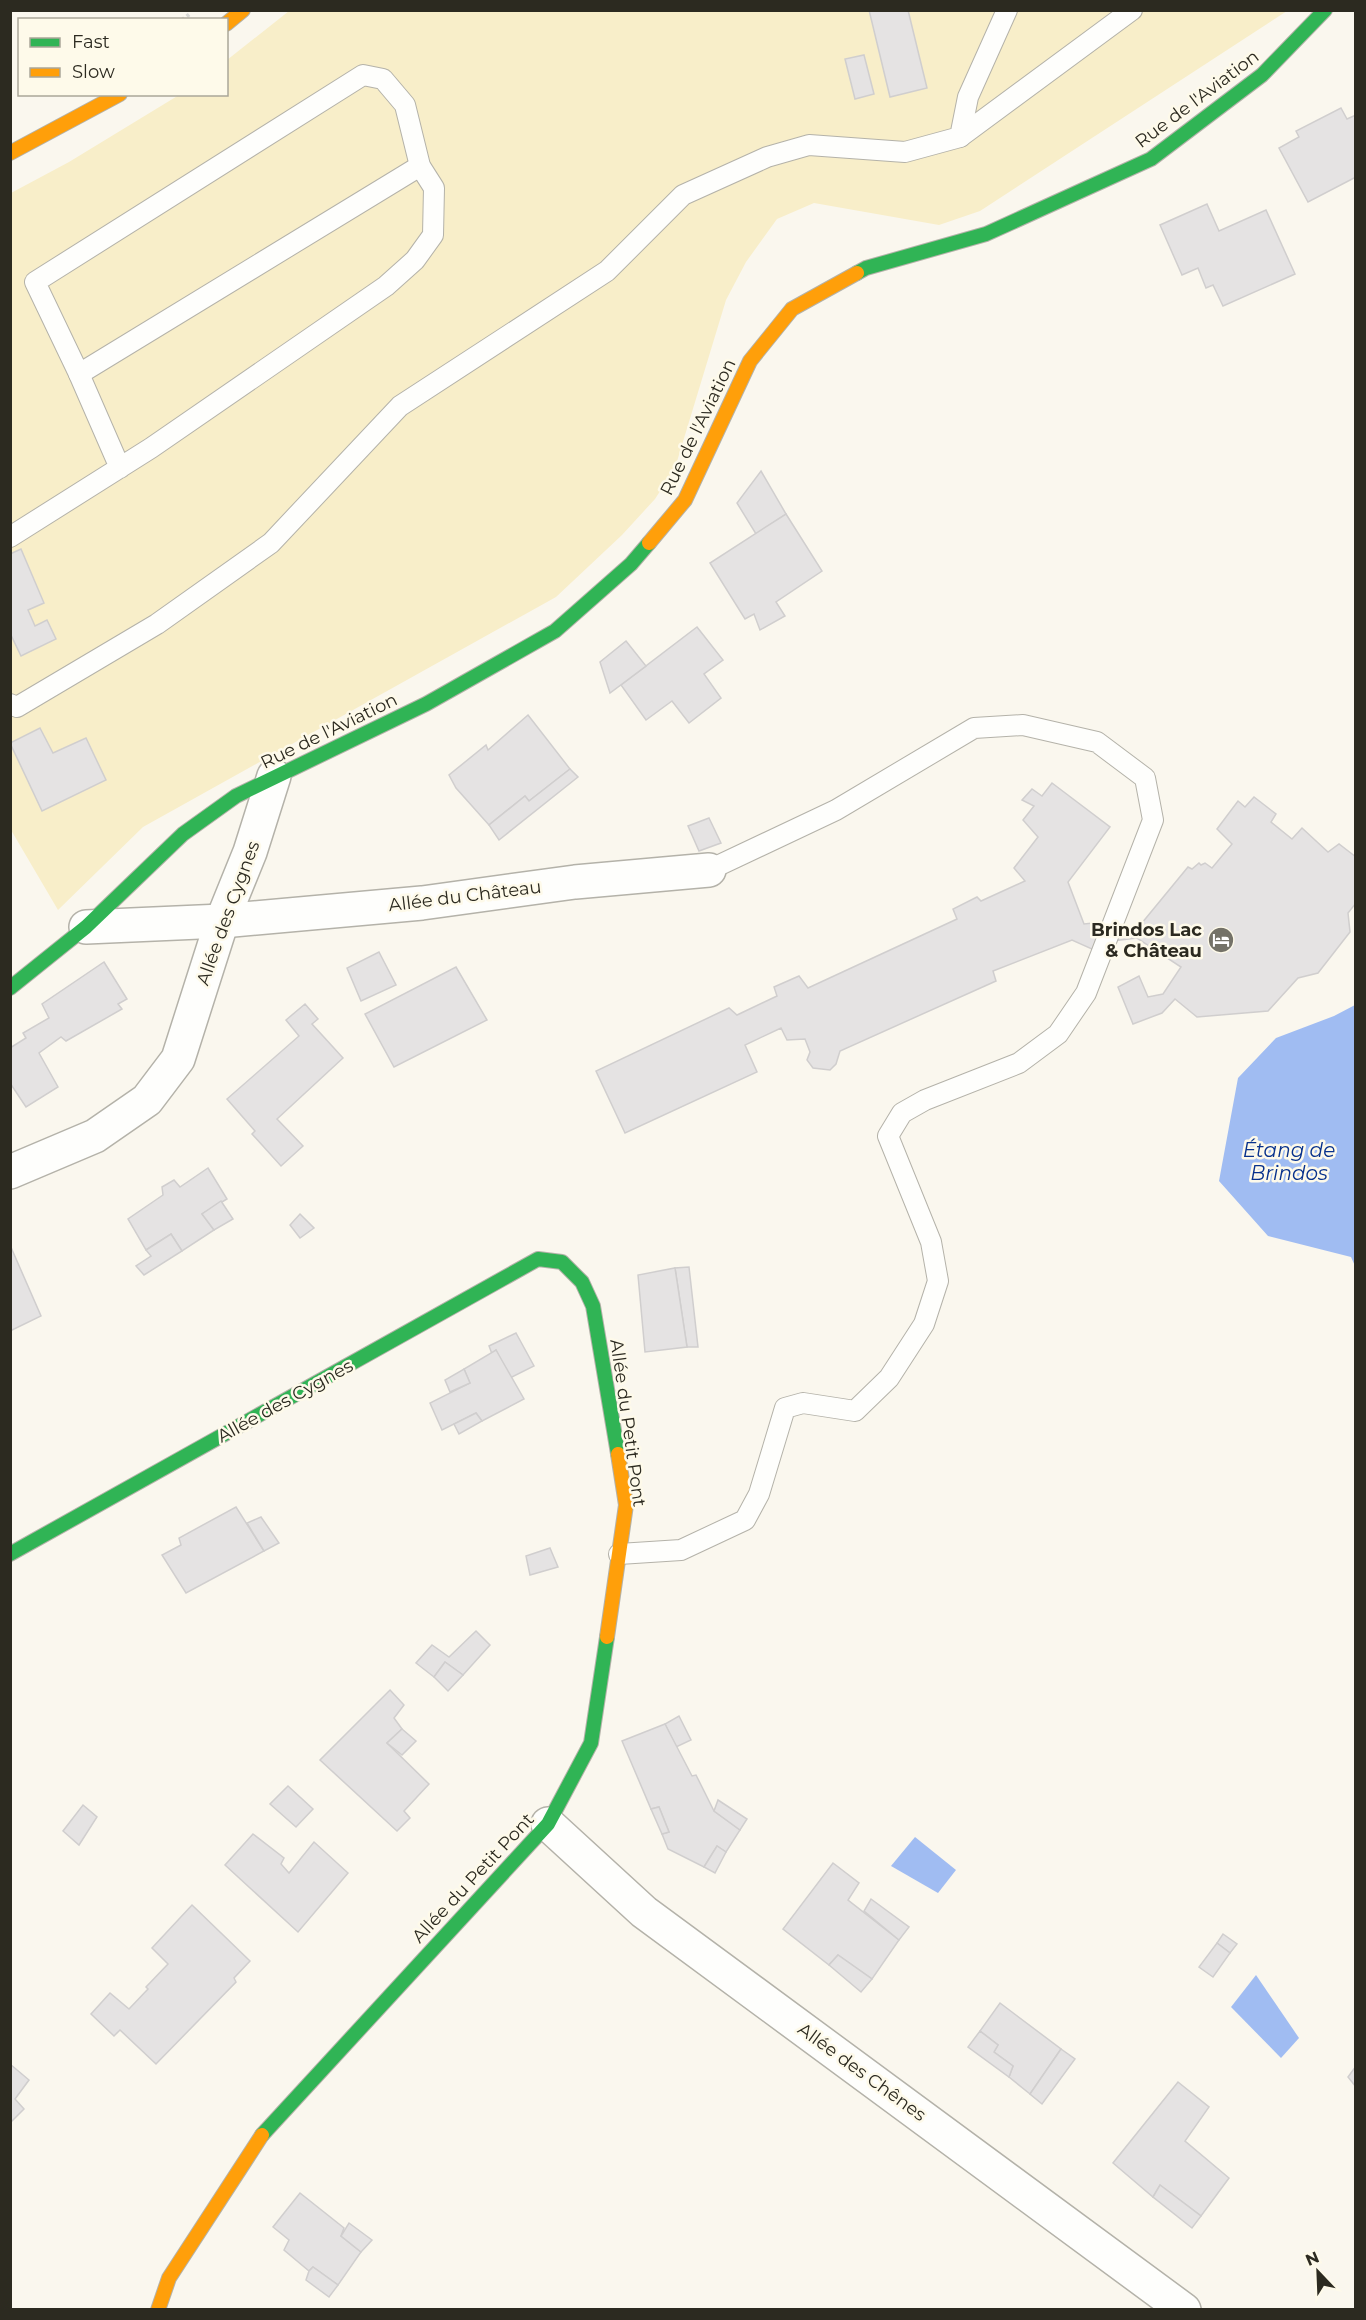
<svg xmlns="http://www.w3.org/2000/svg" width="1366" height="2320" font-family="Montserrat,sans-serif">
	<style>
		.green { fill: #f8eec9 }
		.water { fill: #a0bcf2 }
		.building { fill: #e5e3e3; stroke: #d0cece; stroke-width: 1.5 }
		.lines { fill: none; stroke-linecap: round; stroke-linejoin: round }
		.lane-casing { stroke: #b4b2a9; stroke-width: 22 }
		.street-casing { stroke: #b4b2a9; stroke-width: 36 }
		.fast-casing { stroke: #b4b2a9; stroke-width: 16 }
		.slow-casing { stroke: #b4b2a9; stroke-width: 16 }
		.path { stroke: #d7d7d4; stroke-width: 4; stroke-dasharray: 3 3; stroke-linecap: butt }
		.lane { stroke: #fefefc; stroke-width: 20 }
		.street { stroke: #fefefc; stroke-width: 33 }
		.fast { stroke: #30b455; stroke-width: 14 }
		.slow { stroke: #ff9f0a; stroke-width: 14 }
		.labels { text-anchor: middle; stroke-width: 5; stroke-linejoin: round; paint-order: stroke }
		.street-label { font-size: 18px; fill: #2c2a20; stroke: #fefaea }
		.poi-label { font-size: 18px; font-weight: bold; fill: #2c2a20; stroke: #fefaea; text-anchor: end }
		.water-label { font-size: 20px; font-style: italic; fill: #07318c; stroke: #fefaea }
	</style>
	<rect width="100%" height="100%" fill="#faf7ee"/>
	<path class="green" d="M289 11H1287L980 211 939 225 814 203 777 219 746 262 726 300 675 468 655 499 622 535 556 597 143 827 58 910 11 830V193L69 162 179 95 226 94 227 60Z"/>
	<g class="water">
		<path d="M1355 1005V1266L1351 1257 1268 1236 1219 1181 1238 1078 1276 1038 1334 1016Z"/>
		<path d="M915 1837 956 1870 938 1893 891 1866Z"/>
		<path d="M1256 1975 1299 2038 1281 2058 1231 2007Z"/>
	</g>
	<g class="building">
		<path d="M869 10H908L927 88 890 97Z"/>
		<path d="M864 55 874 94 855 99 845 59Z"/>
		<path d="M1341 108 1347 119 1356 115V177L1308 202 1279 148 1299 137 1296 131Z"/>
		<path d="M1207 204 1219 231 1266 210 1295 274 1223 306 1213 285 1206 288 1198 268 1182 275 1160 225Z"/>
		<path d="M761 471 786 514 756 534 737 503Z"/>
		<path d="M786 514 822 571 776 602 785 616 760 630 754 614 745 619 710 563Z"/>
		<path d="M21 549 44 603 28 610 35 626 47 620 56 639 21 656 10 633V554Z"/>
		<path d="M697 627 723 660 704 674 721 698 689 723 672 701 646 720 621 685Z"/>
		<path d="M626 641 646 666 610 693 600 662Z"/>
		<path d="M528 715 570 769 529 801 525 796 489 825 456 788 449 775 486 745 488 750Z"/>
		<path d="M40 728 53 753 86 738 106 780 42 811 10 743Z"/>
		<path d="M570 769 578 777 499 840 489 825 525 796 529 801Z"/>
		<path d="M1052 783 1110 827 1068 882 1084 924 1093 923 1109 930 1137 929 1188 867 1192 869 1199 863 1201 865 1205 863 1212 868 1232 844 1217 829 1238 801 1245 807 1254 797 1276 814 1271 822 1292 839 1302 828 1328 852 1339 844 1356 857V903L1348 913 1350 932 1318 973 1298 978 1268 1011 1197 1017 1175 999 1162 1013 1133 1024 1118 987 1139 976 1148 997 1163 994 1181 967 1137 938 1104 942 1094 950 1072 940 993 971 996 981 840 1051 836 1064 830 1070 813 1068 807 1060 810 1052 805 1039 787 1040 781 1028 745 1045 757 1072 625 1133 596 1071 729 1008 737 1015 777 996 774 987 799 976 808 988 957 919 953 909 977 897 981 901 1025 881 1014 868 1038 837 1023 820 1034 806 1022 800 1032 789 1042 796Z"/>
		<path d="M709 818 721 843 699 851 688 826Z"/>
		<path d="M379 952 396 985 361 1001 347 968Z"/>
		<path d="M104 962 127 999 118 1004 122 1009 66 1041 61 1037 39 1053 58 1087 26 1107 10 1083V1048L26 1038 23 1033 49 1018 42 1004Z"/>
		<path d="M456 967 487 1020 394 1067 365 1014Z"/>
		<path d="M305 1004 318 1019 312 1024 343 1058 277 1119 303 1146 281 1166 252 1134 255 1131 227 1099 299 1036 286 1020Z"/>
		<path d="M208 1168 227 1199 202 1214 214 1230 182 1251 171 1234 146 1250 128 1219 163 1195 162 1187 174 1180 180 1187Z"/>
		<path d="M221 1201 233 1219 214 1230 202 1214Z"/>
		<path d="M300 1214 314 1228 300 1238 290 1225Z"/>
		<path d="M171 1234 182 1251 144 1275 136 1266 151 1256 146 1250Z"/>
		<path d="M10 1245 41 1316 10 1331Z"/>
		<path d="M689 1267 698 1347H687L675 1268Z"/>
		<path d="M675 1268 687 1347 645 1352 638 1275Z"/>
		<path d="M516 1333 534 1366 510 1378 496 1350 492 1354 489 1346Z"/>
		<path d="M496 1350 524 1399 482 1421 476 1413 442 1430 430 1403 470 1383 464 1369Z"/>
		<path d="M464 1369 470 1383 450 1392 445 1380Z"/>
		<path d="M476 1413 482 1421 459 1434 454 1424Z"/>
		<path d="M236 1507 264 1551 186 1593 162 1555 181 1545 179 1538Z"/>
		<path d="M261 1517 279 1543 264 1551 247 1523Z"/>
		<path d="M550 1548 558 1567 530 1575 526 1556Z"/>
		<path d="M476 1631 490 1645 463 1675 445 1662 434 1677 416 1663 432 1645 449 1657Z"/>
		<path d="M445 1662 463 1675 448 1691 434 1677Z"/>
		<path d="M390 1690 404 1705 394 1718 402 1729 387 1743 429 1784 404 1811 410 1818 397 1831 320 1760Z"/>
		<path d="M679 1716 691 1740 676 1747 665 1724Z"/>
		<path d="M665 1724 692 1776 696 1775 714 1811 740 1830 726 1852 717 1846 704 1867 668 1849 662 1834 669 1832 659 1807 651 1809 622 1741Z"/>
		<path d="M402 1729 416 1741 402 1755 387 1743Z"/>
		<path d="M288 1786 313 1809 296 1827 270 1804Z"/>
		<path d="M718 1800 747 1819 740 1830 714 1811Z"/>
		<path d="M83 1805 97 1817 79 1845 63 1831Z"/>
		<path d="M659 1807 669 1832 662 1834 651 1809Z"/>
		<path d="M253 1834 284 1858 281 1864 289 1873 314 1842 348 1873 298 1932 225 1865Z"/>
		<path d="M717 1846 726 1852 715 1873 704 1867Z"/>
		<path d="M833 1863 859 1883 848 1900 899 1940 872 1979 838 1955 829 1965 783 1929Z"/>
		<path d="M871 1899 909 1927 899 1940 864 1911Z"/>
		<path d="M192 1905 250 1961 234 1978 236 1982 156 2064 120 2030 114 2036 91 2014 110 1993 129 2009 148 1989 146 1987 168 1964 152 1948Z"/>
		<path d="M1223 1934 1237 1944 1230 1953 1217 1943Z"/>
		<path d="M1217 1943 1230 1953 1213 1977 1199 1967Z"/>
		<path d="M838 1955 872 1979 861 1992 829 1965Z"/>
		<path d="M1000 2003 1061 2049 1030 2094 1009 2077 1013 2066 994 2052 998 2045 980 2031Z"/>
		<path d="M980 2031 998 2045 994 2052 1013 2066 1009 2077 968 2047Z"/>
		<path d="M1061 2049 1075 2059 1042 2104 1030 2094Z"/>
		<path d="M10 2064 29 2080 15 2099 24 2109 10 2123Z"/>
		<path d="M1356 2066V2087L1348 2077Z"/>
		<path d="M1178 2082 1209 2107 1185 2141 1229 2178 1201 2216 1160 2185 1153 2197 1113 2163Z"/>
		<path d="M1160 2185 1201 2216 1192 2228 1153 2197Z"/>
		<path d="M300 2193 344 2228 341 2236 361 2252 338 2285 313 2267 309 2271 284 2250 289 2240 273 2227Z"/>
		<path d="M349 2223 372 2240 361 2252 341 2236Z"/>
		<path d="M313 2267 338 2285 329 2297 306 2280 309 2271Z"/>
	</g>
	<g class="lines">
		<g class="lane-casing">
			<g id="lane">
				<path d="M960 137 1132 10"/>
				<path d="M79 374 420 166"/>
				<path d="M10 537 151 448 386 286 415 260 433 235 434 188 420 166 405 105 383 79 363 75 35 282 79 374 120 468"/>
				<path d="M10 704 17 707 157 624 271 543 400 406 607 271 683 195 767 157 809 145 905 152 960 137 968 97 1007 10"/>
				<path d="M619 1554 681 1550 745 1520 759 1494 785 1408 803 1403 855 1411 889 1378 924 1324 938 1281 931 1242 888 1136 902 1113 925 1100 1019 1063 1058 1034 1086 993 1153 820 1145 778 1097 742 1023 725 974 728 836 810 709 870"/>
			</g>
		</g>
		<g class="street-casing">
			<g id="street">
				<path d="M86 927 222 921 422 903 575 882 709 870"/>
				<path d="M10 1172 95 1136 147 1100 178 1059 222 921 250 852 274 776"/>
				<path d="M548 1824 644 1912 1184 2310"/>
			</g>
		</g>
		<g class="fast-casing">
			<g id="fast">
				<path d="M857 273 866 268 986 234 1151 159 1262 75 1325 10"/>
				<path d="M10 988 86 927 183 834 236 796 426 704 555 631 631 564 649 543"/>
				<path d="M10 1554 538 1259 562 1262 582 1282 593 1306 618 1454"/>
				<path d="M262 2135 548 1824 591 1743 607 1637"/>
			</g>
		</g>
		<g class="slow-casing">
			<g id="slow">
				<path d="M226 24 243 10"/>
				<path d="M10 153 120 94"/>
				<path d="M649 543 685 500 750 361 792 309 857 273"/>
				<path d="M607 1637 626 1505 618 1454"/>
				<path d="M158 2310 169 2278 262 2135"/>
			</g>
		</g>
		<path class="path" d="M182 20 191 13"/>
		<use href="#lane" class="lane"/>
		<use href="#street" class="street"/>
		<use href="#fast" class="fast"/>
		<use href="#slow" class="slow"/>
	</g>
	<defs>
		<g id="hotel-disc" transform="scale(1.35)"><circle r="9.5" fill="#747268" stroke="#fefaea"/><path d="M-6-4.5h1.5V1H6V5H4.5V3h-9V5H-6ZM-4 0a1.8 1.8 0 1 1 3.6 0ZM.5 0V-2.5h3Q6-2.5 6 0Z" fill="#fff"/></g>
	</defs>
	<g fill-rule="evenodd">
		<use href="#hotel-disc" x="1221" y="940"/>
	</g>
	<g class="labels">
		<g class="street-label">
			<text transform="translate(1197 99) rotate(-37)" y="6">Rue de l'Aviation</text>
			<text transform="translate(698 427) rotate(-64)" y="6">Rue de l'Aviation</text>
			<text transform="translate(329 731) rotate(-26)" y="6">Rue de l'Aviation</text>
			<text transform="translate(465 896) rotate(-7)" y="6">Allée du Château</text>
			<text transform="translate(228 913) rotate(-70)" y="6">Allée des Cygnes</text>
			<text transform="translate(285 1401) rotate(-29)" y="6">Allée des Cygnes</text>
			<text transform="translate(628 1423) rotate(82)" y="6">Allée du Petit Pont</text>
			<text transform="translate(473 1878) rotate(-47)" y="6">Allée du Petit Pont</text>
			<text transform="translate(862 2072) rotate(36)" y="6">Allée des Chênes</text>
		</g>
		<g class="poi-label">
			<text x="1202" y="936">Brindos Lac<tspan x="1202" dy="21">&amp; Château</tspan></text>
		</g>
		<g class="water-label">
			<text x="1289" y="1157">Étang de<tspan x="1289" dy="23">Brindos</tspan></text>
		</g>
	</g>
	<rect width="1366" height="2320" fill="none" stroke="#2c2a20" stroke-width="24"/>
	<rect x="18" y="18" width="210" height="78" fill="#fefaea" stroke="#aaa799" stroke-width="1.5"/>
	<rect x="30" y="38" width="30" height="9" fill="#30b455" stroke="#aaa799" stroke-width="1.5"/>
	<text x="72" y="48" font-size="18" fill="#2c2a20">Fast</text>
	<rect x="30" y="68" width="30" height="9" fill="#ff9f0a" stroke="#aaa799" stroke-width="1.5"/>
	<text x="72" y="78" font-size="18" fill="#2c2a20">Slow</text>
	<g transform="translate(1318 2272) rotate(337)" stroke="#fefaea" stroke-width="4.5" paint-order="stroke">
	<path d="M0-4.5L10 22L0 15L-10 22Z" fill="#2c2a20"/>
	<text y="-9" font-size="16" font-weight="bold" text-anchor="middle" fill="#2c2a20">N</text>
	</g>
</svg>
